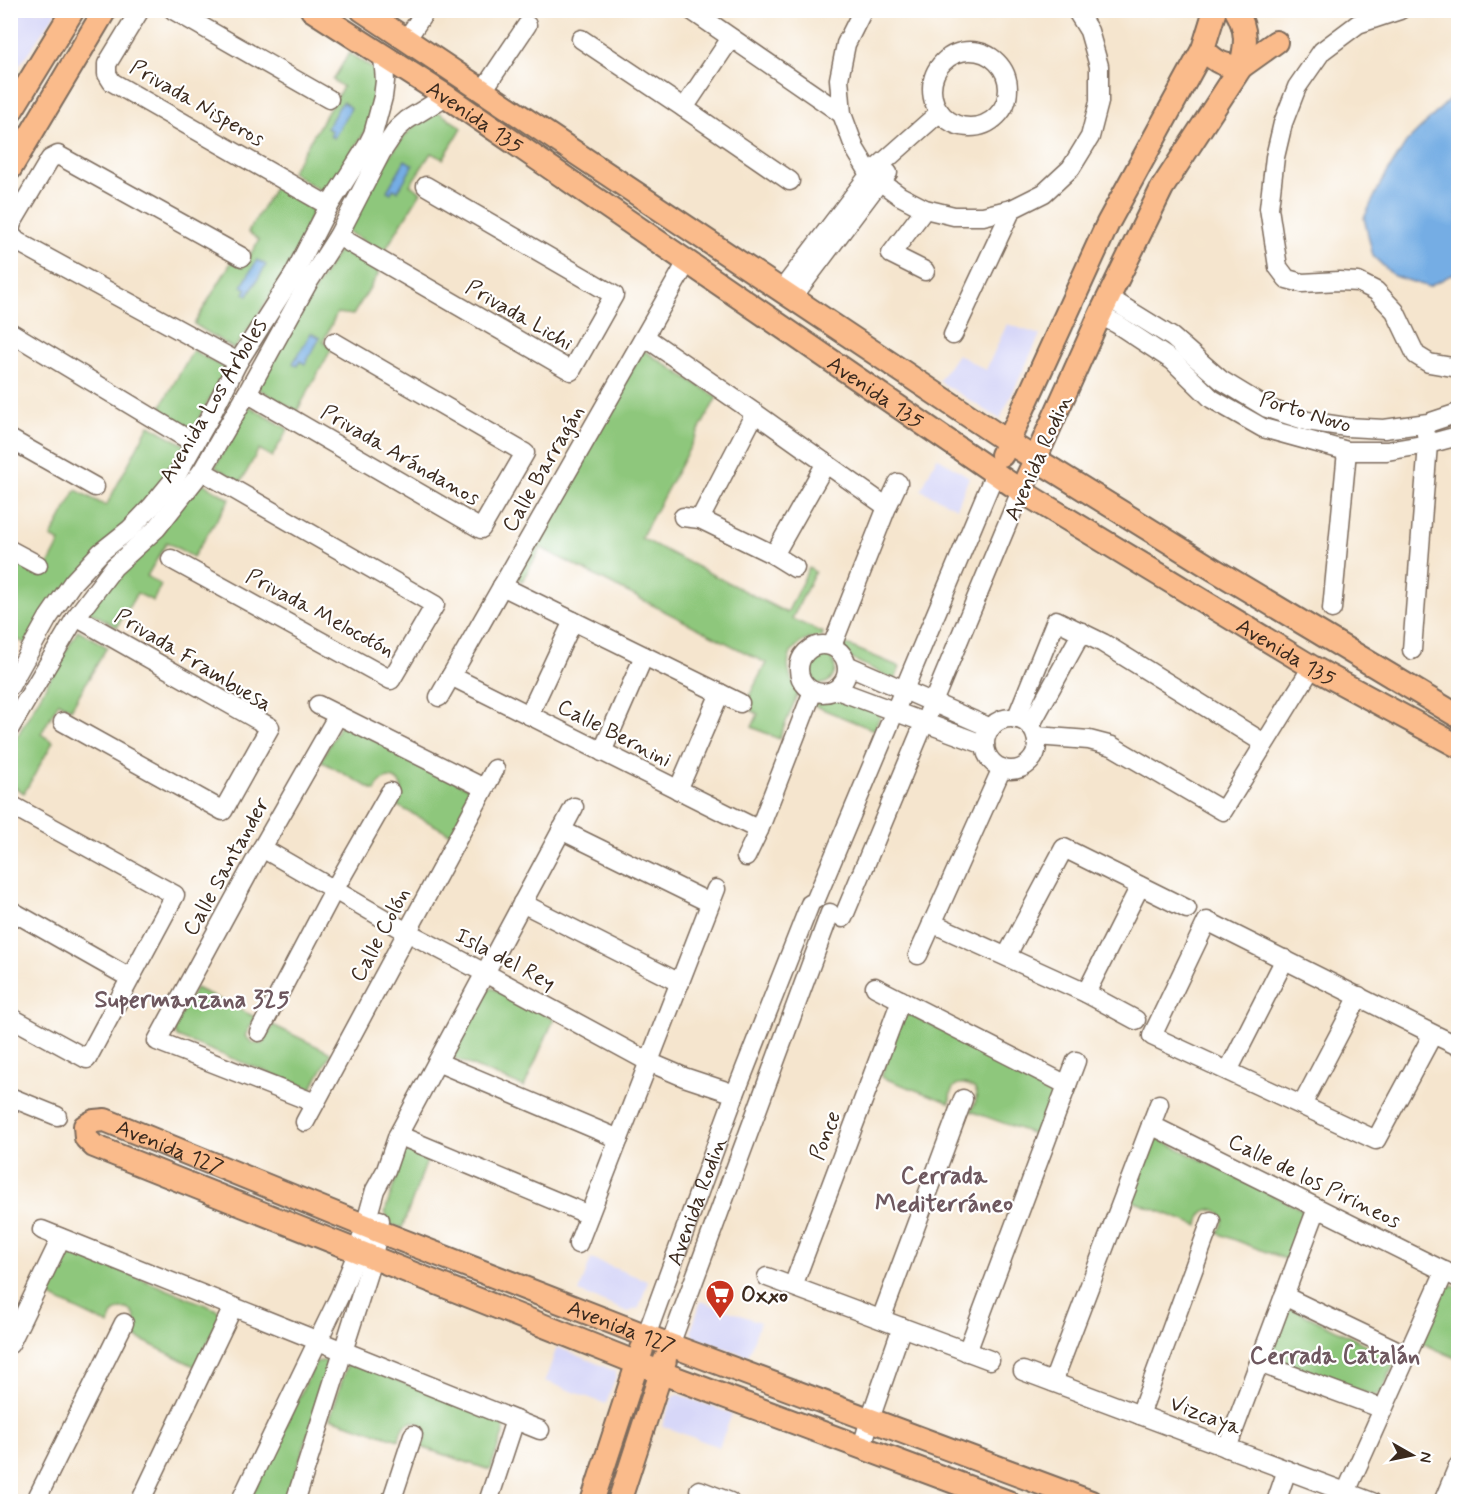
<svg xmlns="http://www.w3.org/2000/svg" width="1469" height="1512" font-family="Mynerve,sans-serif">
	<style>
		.built { fill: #d7d7f8 }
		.green { fill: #8ec77b; stroke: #64784c; stroke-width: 1.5; fill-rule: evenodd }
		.water { fill: #74ade4; stroke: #586c81; stroke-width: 1.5 }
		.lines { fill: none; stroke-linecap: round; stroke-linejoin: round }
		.minor-casing { stroke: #7c6b5c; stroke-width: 21 }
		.major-casing { stroke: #7c6b5c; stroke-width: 26 }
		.minor { stroke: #fff; stroke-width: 18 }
		.major { stroke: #fabb8b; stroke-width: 22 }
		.labels { text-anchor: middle; stroke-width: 4.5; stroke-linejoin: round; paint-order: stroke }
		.street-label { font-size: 22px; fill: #3b2a1e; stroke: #fff }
		.poi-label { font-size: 22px; font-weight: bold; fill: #3b2a1e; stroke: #fff; text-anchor: start }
		.neighbourhood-label { font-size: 24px; font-weight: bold; fill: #6e585f; stroke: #fff }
	</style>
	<rect width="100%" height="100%" fill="#fff"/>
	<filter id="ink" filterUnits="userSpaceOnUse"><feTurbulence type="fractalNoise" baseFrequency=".0167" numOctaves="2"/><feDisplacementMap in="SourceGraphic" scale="12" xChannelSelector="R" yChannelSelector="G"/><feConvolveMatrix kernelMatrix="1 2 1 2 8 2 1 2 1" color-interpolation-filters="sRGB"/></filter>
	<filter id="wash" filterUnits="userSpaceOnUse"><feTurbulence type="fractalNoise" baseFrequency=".008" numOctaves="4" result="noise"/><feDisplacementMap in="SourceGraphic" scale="24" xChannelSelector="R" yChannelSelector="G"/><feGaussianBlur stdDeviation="1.35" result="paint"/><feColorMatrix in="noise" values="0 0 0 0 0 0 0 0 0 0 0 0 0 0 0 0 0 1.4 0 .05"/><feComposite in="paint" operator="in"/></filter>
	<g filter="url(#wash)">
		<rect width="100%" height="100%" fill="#f5e5ce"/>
		<g class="built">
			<path d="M10 11H57L20 65 11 60Z"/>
			<path d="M1007 324 1040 335 1000 419 939 381 957 354 986 370Z"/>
			<path d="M937 457 969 477 957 508 921 490Z"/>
			<path d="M591 1259 648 1281 639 1308 628 1312 579 1292Z"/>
			<path d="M701 1301 760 1322 748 1356 694 1337 691 1331Z"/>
			<path d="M557 1347 615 1371 616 1376 606 1404 545 1381Z"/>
			<path d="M677 1394 732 1414 719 1447 662 1426 673 1396Z"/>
		</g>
		<g class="green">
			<path d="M349 53 378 72 371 123 324 193 291 172 343 87 333 80ZM343 102 351 108 330 136 332 131 327 128Z"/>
			<path d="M436 110 462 128 443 159 431 153 410 185 421 192 384 252 346 231 384 164 401 140 414 126Z"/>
			<path d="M275 187 313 210C297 260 265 306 234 349L194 324 232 261 243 267 259 240 248 232Z"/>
			<path d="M339 249 379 273 353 315 337 313 323 342 332 348 297 411 257 388Z"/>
			<path d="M193 350 226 369 193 429 159 410Z"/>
			<path d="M643 350 717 397 641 538 787 613 809 568 815 572 792 619 823 633 822 637C789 639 778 665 799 691L779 739 752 727 758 714 744 706 766 663 541 548 522 581 515 577Z"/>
			<path d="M249 406 288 429 272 457 259 449 241 482 215 467Z"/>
			<path d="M149 425 187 446 169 474 26 644 11 636V582L22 563 44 573 60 542 51 537 76 490 106 506Z"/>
			<path d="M201 482 230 499 193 557 167 542 147 576 161 585 153 601 137 593 117 627 87 610Z"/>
			<path d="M78 630 107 647 71 709 59 702 41 734 53 742 24 793 11 785V747Z"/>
			<path d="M840 642 900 667 895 680 850 658 846 651 840 644Z"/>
			<circle cx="820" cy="669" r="15"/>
			<path d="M835 698 882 712 874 730 812 705 814 702 829 700Z"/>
			<path d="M341 723 475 791 451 834 396 805C414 783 385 765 375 791L321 761Z"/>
			<path d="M196 988 255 1017 245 1036 253 1043 263 1044 273 1025 331 1053 311 1089 177 1037 174 1027Z"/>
			<path d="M492 988 554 1019 524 1087 453 1058 452 1052 482 993Z"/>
			<path d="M910 1014 1052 1086 1055 1093 1039 1136 970 1111C976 1103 978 1098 975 1089 959 1078 949 1085 950 1103L881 1077 902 1017Z"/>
			<path d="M1159 1139 1301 1209 1304 1216 1287 1260 1217 1233C1236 1213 1202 1195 1198 1226L1130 1200 1153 1142Z"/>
			<path d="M410 1151 428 1158 402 1228 391 1225 385 1212 404 1153Z"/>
			<path d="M70 1250 218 1310 220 1317 196 1367 129 1334C145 1316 127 1302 115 1312 112 1315 110 1321 109 1325L44 1294 63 1252Z"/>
			<path d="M1452 1285 1458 1288V1359L1420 1342 1445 1287Z"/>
			<path d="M1293 1309 1390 1356 1394 1364 1382 1392 1374 1396 1273 1359 1271 1352 1286 1311Z"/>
			<path d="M321 1361H326L330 1365V1370L286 1501 248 1502 316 1362Z"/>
			<path d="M353 1363 501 1421 504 1431 490 1470 421 1447C439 1422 402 1409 399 1440L330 1418 347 1365Z"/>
		</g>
		<g class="water">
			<path d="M1458 91V271L1429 287 1394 276 1373 256 1364 218 1381 183 1406 143Z"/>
			<path d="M342 102 351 108 334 138 330 136 332 131 327 128Z"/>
			<path d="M405 160 413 165 398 191 393 189 391 193 387 191Z"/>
			<path d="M257 260 266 265 248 296 244 293 247 289 242 286Z"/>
			<path d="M311 333 320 338 305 364 300 361 297 366 293 363Z"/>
		</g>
	</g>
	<g filter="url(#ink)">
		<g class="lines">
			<g class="minor-casing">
				<g id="minor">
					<path d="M140 10 107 64V74L112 82 329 206"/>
					<path d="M173 10 329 99"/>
					<path d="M691 10 842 114"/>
					<path d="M863 10 846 44 839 79 842 114 855 149 870 174 900 196 925 209 954 216H983L1012 209 1044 193 1071 168 1090 137 1099 102V66L1089 31 1076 10"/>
					<path d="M1400 10 1358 24 1322 51 1297 87 1283 123 1275 157 1269 208 1278 267 1287 279 1302 283 1339 281 1358 282 1376 291 1395 311 1416 355 1429 363 1458 368"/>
					<path d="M581 39 684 108 790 181"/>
					<path d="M406 40 426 10"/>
					<circle cx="970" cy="89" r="38"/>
					<path d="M482 92 527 25"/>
					<path d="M684 108 731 38"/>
					<path d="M925 209 891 254 925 271"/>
					<path d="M10 230 12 223 50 159 58 155 242 257"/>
					<path d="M10 234 18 242 238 362"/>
					<path d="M338 236 571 371 614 295 426 186"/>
					<path d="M781 291 870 174 940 112"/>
					<path d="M792 298 880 181 888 173"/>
					<path d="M1109 298 1172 337 1221 380 1267 408 1307 421 1347 427 1384 429 1428 423 1458 413"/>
					<path d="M1100 315 1117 324 1173 361 1212 399 1263 428 1347 451H1387L1428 444 1458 436"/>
					<path d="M10 332 194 443"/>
					<path d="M953 335 1012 209"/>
					<path d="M645 337 755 413 887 507"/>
					<path d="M247 393 481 529 525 453 334 342"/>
					<path d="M10 439 95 487"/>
					<path d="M683 517 700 519 774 555 795 568"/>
					<path d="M700 519 755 413"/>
					<path d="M10 550 38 565"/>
					<path d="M774 555 826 463"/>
					<path d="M171 559 391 680 435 605 202 471"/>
					<path d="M502 586 740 703"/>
					<path d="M1332 609 1347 451"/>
					<circle cx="823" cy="669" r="24"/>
					<path d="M832 646 887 507 898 483"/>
					<path d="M1412 650 1428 444 1426 434"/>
					<path d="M847 665 991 728"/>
					<path d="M451 676 759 830"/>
					<path d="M10 686 48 618 73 582 101 552 130 529 152 506 175 478 211 415 238 362 294 274 329 206 367 146 373 134 383 97 385 81 383 56"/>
					<path d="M837 690 985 745"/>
					<path d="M439 697 687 262"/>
					<path d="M318 705 484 788"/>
					<path d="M529 715 573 621"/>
					<circle cx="1011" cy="744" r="26"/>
					<path d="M1016 719 1056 620 1103 643 1264 743"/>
					<path d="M63 722 223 811 270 727 76 617"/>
					<path d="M1030 726 1082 632"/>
					<path d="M10 728 76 617 114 567 157 528 202 471 247 393 309 281 338 236 381 153 397 129 407 120 446 96"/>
					<path d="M1036 736 1089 740 1112 746 1223 811 1312 667"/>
					<path d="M602 752 644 656"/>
					<path d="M678 790 720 693"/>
					<path d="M561 830 710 903"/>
					<path d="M262 848 407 932 485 973 649 1062 684 1077 735 1094"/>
					<path d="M746 857 759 830 813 691"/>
					<path d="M816 899 995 473"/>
					<path d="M522 903 680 983"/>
					<path d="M10 910 130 978"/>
					<path d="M843 918 1021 491"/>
					<path d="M932 923 1086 993 1136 1020"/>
					<path d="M918 955 1002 768"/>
					<path d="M1007 955 1064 848 1187 909"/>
					<path d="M875 987 1067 1085"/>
					<path d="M1086 993 1140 886"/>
					<path d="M10 1017 87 1059 175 895 11 805"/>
					<path d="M259 1032 334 890 390 792"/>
					<path d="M1433 1034 1376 1140 1152 1036 1207 921 1433 1034 1458 1046"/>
					<path d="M437 1062 619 1139"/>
					<path d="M1228 1071 1285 959"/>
					<path d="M10 1097 57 1116"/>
					<path d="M315 1103 157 1041 262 848 338 715"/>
					<path d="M1302 1105 1359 996"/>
					<path d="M305 1122 495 769"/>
					<path d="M1151 1125 1458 1278"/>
					<path d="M398 1135 589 1215"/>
					<path d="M42 1230 540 1430"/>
					<path d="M578 1244 716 889"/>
					<path d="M767 1277 990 1360"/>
					<path d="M793 1286 901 1000"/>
					<path d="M1284 1296 1407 1355"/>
					<path d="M881 1319 963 1099"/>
					<path id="s1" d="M646 1336 735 1094 810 904"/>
					<path d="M10 1344 61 1238"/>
					<path d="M670 1345 830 913"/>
					<path d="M967 1352 1076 1061"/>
					<path d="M1259 1363 1383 1409"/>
					<path d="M1023 1371 1372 1502"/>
					<path d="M1053 1382 1159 1104"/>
					<path d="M1140 1415 1211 1221"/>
					<path d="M862 1447 870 1419 902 1327"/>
					<path d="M1227 1448 1317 1208"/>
					<path d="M699 1490 730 1502"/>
					<path d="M1346 1492 1445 1271"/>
					<path d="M35 1502 124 1323"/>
					<path d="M140 1502 233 1307"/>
					<path d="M240 1502 340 1295 358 1251 375 1190 386 1170 398 1135 574 807"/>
					<path d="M295 1502 373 1257 380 1220"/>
					<path d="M391 1502 413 1435"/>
					<path d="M488 1502 515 1420"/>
					<path d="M1276 1502 1287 1470"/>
					<path d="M1443 1502 1458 1466"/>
				</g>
			</g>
			<g class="major-casing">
				<g id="major">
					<path id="s2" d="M312 10 446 96 1021 491 1312 667 1458 746"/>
					<path d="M362 10 1008 442 1213 569 1458 716"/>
					<path d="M1203 49C1217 63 1222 65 1241 67L1276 42"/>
					<path d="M10 113 73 10"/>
					<path d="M10 169 105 10"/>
					<path d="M1002 455 1108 223 1203 49 1215 10"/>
					<path d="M1021 491 1100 315 1162 188 1241 67C1246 45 1248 31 1236 10"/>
					<path d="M592 1502 642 1349"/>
					<path d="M619 1502 665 1360"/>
					<path id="s3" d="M1008 1502 662 1373 94 1146 86 1138 85 1126 94 1121 105 1120 378 1231 670 1345 1091 1502"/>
				</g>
			</g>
			<use href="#minor" class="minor"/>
			<use href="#major" class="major"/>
		</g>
	</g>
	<defs>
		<g id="supermarket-pin" transform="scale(1.5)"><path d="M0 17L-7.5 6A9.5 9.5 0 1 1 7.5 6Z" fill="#c8321e" stroke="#fff"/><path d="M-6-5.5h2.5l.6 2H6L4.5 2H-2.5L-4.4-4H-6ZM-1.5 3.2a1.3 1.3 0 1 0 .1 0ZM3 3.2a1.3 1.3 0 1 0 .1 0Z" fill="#fff"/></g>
	</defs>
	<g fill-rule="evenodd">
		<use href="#supermarket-pin" x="720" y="1294"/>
	</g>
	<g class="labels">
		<g class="street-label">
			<text transform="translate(198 102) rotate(30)" y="8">Privada Nisperos</text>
			<text dy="8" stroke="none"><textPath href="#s2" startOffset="195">Avenida 135</textPath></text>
			<text transform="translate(520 314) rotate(30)" y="8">Privada Lichi</text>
			<text dy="8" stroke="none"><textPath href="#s2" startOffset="681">Avenida 135</textPath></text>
			<text transform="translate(212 400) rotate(-59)" y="8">Avenida Los Arboles</text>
			<text transform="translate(1306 411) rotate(17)" y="8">Porto Novo</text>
			<text transform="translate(401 454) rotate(30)" y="8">Privada Arándanos</text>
			<text transform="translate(1037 457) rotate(-66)" y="8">Avenida Rodin</text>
			<text transform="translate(542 468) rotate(-60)" y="8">Calle Barragán</text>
			<text transform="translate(321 612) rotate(28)" y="8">Privada Melocotón</text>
			<text dy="8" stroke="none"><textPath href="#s2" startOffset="1167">Avenida 135</textPath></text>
			<text transform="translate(194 659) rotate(31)" y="8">Privada Frambuesa</text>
			<text transform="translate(615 732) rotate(27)" y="8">Calle Bernini</text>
			<text transform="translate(225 866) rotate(-61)" y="8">Calle Santander</text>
			<text transform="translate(379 934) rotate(-62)" y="8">Calle Colón</text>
			<text transform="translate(506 958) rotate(28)" y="8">Isla del Rey</text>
			<text transform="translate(824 1135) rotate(-69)" y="8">Ponce</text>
			<text dy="8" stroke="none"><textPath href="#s3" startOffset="1096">Avenida 127</textPath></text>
			<text transform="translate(1315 1180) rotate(26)" y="8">Calle de los Pirineos</text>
			<text dy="8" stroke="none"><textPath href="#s1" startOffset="144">Avenida Rodin</textPath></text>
			<text dy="8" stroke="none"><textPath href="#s3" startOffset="1582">Avenida 127</textPath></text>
			<text transform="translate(1206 1414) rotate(21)" y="8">Vizcaya</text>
		</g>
		<g class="poi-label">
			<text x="741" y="1302">Oxxo</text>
		</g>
		<g class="neighbourhood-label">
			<text x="192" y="1007">Supermanzana 325</text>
			<text x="944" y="1183">Cerrada<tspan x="944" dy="28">Mediterráneo</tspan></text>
			<text x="1335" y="1363">Cerrada Catalán</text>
		</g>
	</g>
	<rect width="1469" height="1512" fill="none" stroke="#fff" stroke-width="36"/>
	<g transform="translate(1412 1455) rotate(99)" stroke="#ffffff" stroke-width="4.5" paint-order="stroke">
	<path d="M0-4.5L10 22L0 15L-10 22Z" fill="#3b2a1e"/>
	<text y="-9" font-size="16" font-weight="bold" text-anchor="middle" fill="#3b2a1e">N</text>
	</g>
</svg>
